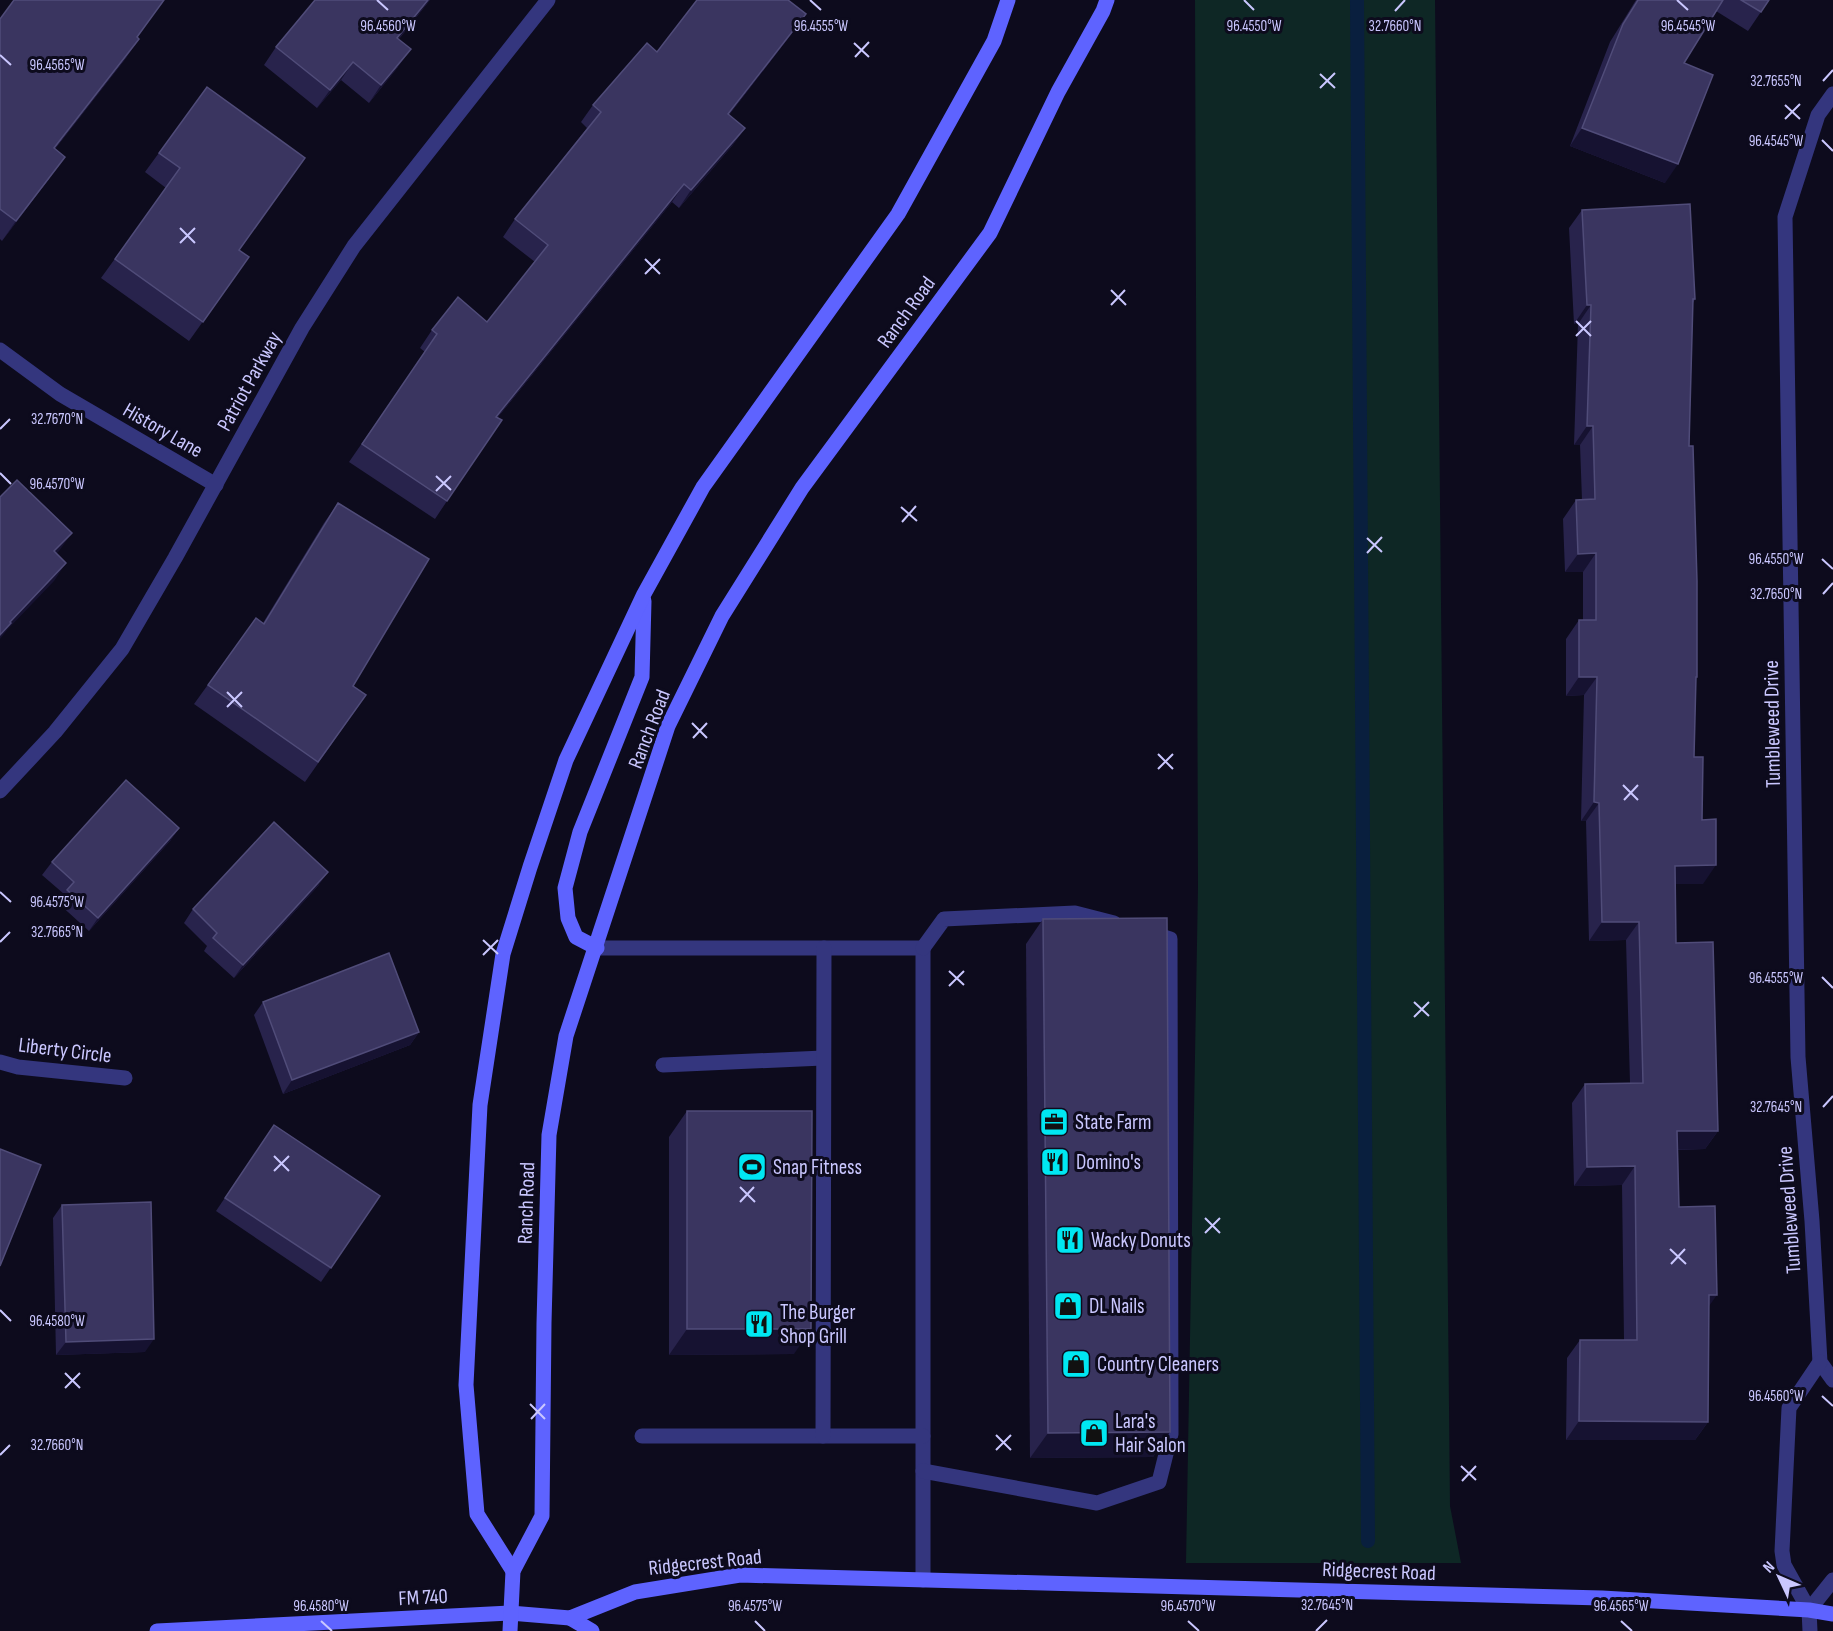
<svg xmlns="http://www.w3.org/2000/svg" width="1833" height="1631" font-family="'Sofia Sans Condensed',sans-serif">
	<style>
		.green { fill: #0e2725 }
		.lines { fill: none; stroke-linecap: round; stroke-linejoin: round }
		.stream { stroke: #091f3e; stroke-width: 14 }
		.lane { stroke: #34367e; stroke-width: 15 }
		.street { stroke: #34367e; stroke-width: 15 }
		.secondary { stroke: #5e63ff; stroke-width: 15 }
		.wall { fill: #28234c }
		.shaded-wall { fill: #161231 }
		.building { fill: #3a3560; stroke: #504c79; stroke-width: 1.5 }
		.ticks { fill: none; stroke: #cac7ff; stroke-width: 2 }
		.labels { text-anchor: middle; stroke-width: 6; stroke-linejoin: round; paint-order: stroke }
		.street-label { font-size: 21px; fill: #cac7ff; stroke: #0d0b1d }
		.poi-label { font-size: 21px; fill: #cac7ff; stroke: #0d0b1d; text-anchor: start }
		.ticks-label { font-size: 15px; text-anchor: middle; fill: #cac7ff; stroke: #0d0b1d; stroke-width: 6; stroke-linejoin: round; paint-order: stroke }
	</style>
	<rect width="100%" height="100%" fill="#0d0b1d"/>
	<path class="green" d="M1195 0H1435L1450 1506 1461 1563H1186L1198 887Z"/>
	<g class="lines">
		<path class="stream" d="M1357 0 1368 1541"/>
		<g class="lane">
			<path d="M597 948H923V1580"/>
			<path d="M923 948 944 919 1075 913 1114 923"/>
			<path d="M663 1065 823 1058"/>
			<path d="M642 1436H923"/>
			<path d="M823 1436 824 948"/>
			<path d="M923 1471 1097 1503 1159 1482 1171 1434 1170 939 1148 932"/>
		</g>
		<g class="street">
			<path d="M1833 94 1818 115 1785 217 1798 1057 1812 1221 1820 1362 1833 1380"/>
			<path d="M0 350 60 394 216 485"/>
			<path d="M0 791 55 732 122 649 175 558 302 328 354 246 548 0"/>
			<path d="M0 1062 18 1067 125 1078"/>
			<path d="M1809 1610 1833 1580"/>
			<path d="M1810 1631 1809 1610 1784 1565 1782 1551 1789 1408 1820 1362"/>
		</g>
		<g class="secondary">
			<path d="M597 948 576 937 568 918 565 888 580 832 642 677 644 601"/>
			<path d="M513 1571 477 1514 466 1385 480 1105 503 954 530 867 566 760 644 594 703 487 898 214 994 41 1008 0"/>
			<path d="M570 1618 592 1631"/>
			<path d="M157 1631 510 1613 570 1618 635 1592 740 1575 1602 1598 1809 1610 1833 1614"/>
			<path d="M510 1631 513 1571 542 1516 544 1323 549 1135 566 1036 668 726 722 616 802 488 990 233 1058 92 1103 11 1107 0"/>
		</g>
	</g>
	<g class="wall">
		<path d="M315 0H430L399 39 398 67 369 103 341 80 317 108 264 65 276 47Z"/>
		<path d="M1636 0H1769L1748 31 1716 11 1684 63 1665 183 1570 146 1610 42Z"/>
		<path d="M806 14 793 32 729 115 745 128 732 146 679 208 672 202 498 417 447 501 435 519 349 462 425 352 420 348 432 330 487 322 535 262 503 237 515 219 587 128 581 122 593 105 657 52Z"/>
		<path d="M0 19 137 37 126 58 55 149 51 176 2 241 0 239Z"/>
		<path d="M207 87 239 250 249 257 189 341 101 278 166 188 145 172Z"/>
		<path d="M1582 210 1695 299 1693 303 1689 446 1697 677 1696 679 1694 757 1702 820 1703 884H1675L1676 943 1718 1131 1705 1149 1678 1150 1679 1207 1709 1306 1708 1422 1695 1440H1566L1567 1358 1580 1340H1624L1622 1185 1574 1186 1572 1103 1585 1084 1630 1083 1626 940 1589 941 1586 821H1581L1584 695 1566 696V639L1579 620H1583V572H1565L1563 519 1576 500H1582L1580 445H1574L1578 324H1574L1569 228Z"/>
		<path d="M338 503 353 686 366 695 305 782 194 704 256 618 263 623 324 523Z"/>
		<path d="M179 828 170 841 89 931 58 903 64 894 42 875 52 862Z"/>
		<path d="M319 885 234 978 204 951 207 946 184 923 193 909Z"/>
		<path d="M1043 919 1170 1432 1153 1457 1030 1458 1026 944Z"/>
		<path d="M263 1002 419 1032 410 1045 283 1094 254 1015Z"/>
		<path d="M687 1111 794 1354 669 1355V1137Z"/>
		<path d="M274 1125 380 1196 321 1282 216 1211Z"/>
		<path d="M62 1205 145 1352 56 1355 53 1218Z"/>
	</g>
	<g class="shaded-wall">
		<path d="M428 0H430L385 56 397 38Z"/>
		<path d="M806 14 793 32 716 132 728 114Z"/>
		<path d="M139 39 126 58 40 168 54 148Z"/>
		<path d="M411 49 398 67 369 103 381 85Z"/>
		<path d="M353 62 341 80 317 108 330 90Z"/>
		<path d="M745 128 732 146 679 208 691 190Z"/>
		<path d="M1582 128 1678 164 1665 183 1570 146Z"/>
		<path d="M65 157 51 176 2 241 16 221Z"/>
		<path d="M684 184 672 202 484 434 496 417Z"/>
		<path d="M1587 305H1591L1578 324H1574Z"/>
		<path d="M1587 426H1593L1580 445H1574Z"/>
		<path d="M72 533 59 551 41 569 54 551Z"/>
		<path d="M1596 553 1583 572H1565L1578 554Z"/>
		<path d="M66 563 54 581 7 630 0 639V635L10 622Z"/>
		<path d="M1579 677H1597L1584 695 1566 696Z"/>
		<path d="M1594 802 1599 803 1586 821H1581Z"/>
		<path d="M179 828 170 841 89 931 98 918Z"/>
		<path d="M1716 865 1703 884H1662L1675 866Z"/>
		<path d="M328 872 319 885 234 978 243 965Z"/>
		<path d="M1602 922H1639L1626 940 1589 941Z"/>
		<path d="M419 1032 410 1045 283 1094 292 1080Z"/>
		<path d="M1677 1131H1718L1705 1149 1664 1150Z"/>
		<path d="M1635 1166 1622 1185 1574 1186 1587 1167Z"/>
		<path d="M1709 1295H1717L1704 1313Z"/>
		<path d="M687 1329H811L794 1354 669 1355Z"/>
		<path d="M154 1339 145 1352 56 1355 66 1342Z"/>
		<path d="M1579 1421 1708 1422 1695 1440H1566Z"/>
		<path d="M1170 1432 1153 1457 1030 1458 1048 1433Z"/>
	</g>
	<g class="building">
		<path d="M14 0H164L137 37 139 39 54 148 65 157 16 221 0 209V19Z"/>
		<path d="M315 0H428L397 38 411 49 381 85 353 62 330 90 276 47Z"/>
		<path d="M697 0H788L806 14 728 114 745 128 691 190 684 184 496 417 502 420 447 501 362 444 437 334 432 330 458 297 487 322 548 245 515 219 601 112 593 105 647 43 657 52Z"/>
		<path d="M1638 0H1723L1684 63 1713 75 1678 164 1582 128 1623 24Z"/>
		<path d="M1741 0H1769L1761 12Z"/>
		<path d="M207 87 305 158 239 250 249 257 203 322 115 259 180 168 159 153Z"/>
		<path d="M1690 204 1695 299H1693L1689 446H1693L1697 581V677H1696L1694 757H1703L1702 820 1716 819V865L1675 866 1676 943 1713 942 1718 1131H1677L1679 1207 1715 1206 1717 1295H1709L1708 1422 1579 1421 1580 1340H1637L1635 1166 1587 1167 1585 1084 1643 1083 1639 922H1602L1599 803 1594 802 1597 677H1579V620H1596V553L1578 554 1576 500 1595 499 1593 426H1587L1591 305H1587L1582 210Z"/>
		<path d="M17 480 72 533 54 551 66 563 10 622 11 623 0 635V497Z"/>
		<path d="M338 503 429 559 353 686 366 695 318 762 208 685 256 618 264 624Z"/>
		<path d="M126 780 179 828 98 918 67 890 74 882 52 862Z"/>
		<path d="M274 822 328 872 243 965 213 938 217 933 193 909Z"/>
		<path d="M1164 918H1167L1170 1432 1048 1433 1043 919Z"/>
		<path d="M389 953 419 1032 292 1080 263 1002Z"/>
		<path d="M687 1111H812L811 1329H687Z"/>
		<path d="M274 1125 380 1196 331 1268 225 1198Z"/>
		<path d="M0 1149 41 1165 0 1266Z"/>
		<path d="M151 1202 154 1339 66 1342 62 1205Z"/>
	</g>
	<path class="ticks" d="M377 0 388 10M810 0 821 10M1244 0 1254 10M1677 0 1688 10M1395 11 1405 0M854 43 869 57M0 55 11 65M855 57 869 42M1320 74 1335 88M1823 81 1833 70M1320 88 1335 73M1785 105 1800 119M1785 119 1800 104M1822 140 1833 151M180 228 195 243M180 243 195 228M645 259 660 274M645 274 660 259M1111 290 1126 305M1111 305 1125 290M1576 321 1591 336M1576 336 1591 321M0 429 10 419M0 473 11 484M436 476 451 490M436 491 451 476M901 507 917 521M902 522 916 506M1367 538 1382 552M1367 553 1382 537M1822 559 1833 569M1823 594 1833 583M227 692 242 707M227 707 242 692M692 723 707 738M693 738 707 723M1158 754 1173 769M1158 769 1173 754M1623 785 1638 800M1624 800 1638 785M0 892 11 902M483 940 498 954M0 942 10 932M483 955 498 940M949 971 964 985M1822 977 1833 988M949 986 964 971M1414 1002 1429 1016M1414 1017 1429 1002M1823 1107 1833 1096M274 1156 289 1171M274 1171 289 1156M740 1187 755 1202M740 1202 754 1187M1205 1218 1220 1233M1205 1233 1220 1218M1670 1249 1686 1264M1671 1264 1685 1249M0 1310 11 1321M65 1373 80 1388M65 1388 80 1373M1822 1396 1833 1406M530 1404 545 1419M531 1419 545 1404M996 1435 1011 1450M996 1450 1011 1435M0 1455 10 1445M1461 1466 1476 1480M1462 1481 1476 1466M321 1621 332 1631M755 1621 765 1631M1188 1621 1199 1631M1621 1621 1632 1631M1316 1631 1327 1620"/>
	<defs>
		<g id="office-square" transform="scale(1.5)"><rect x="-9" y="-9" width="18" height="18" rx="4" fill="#00e7f2" stroke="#0d0b1d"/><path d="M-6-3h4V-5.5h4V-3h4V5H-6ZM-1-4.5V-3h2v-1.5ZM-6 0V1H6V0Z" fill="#111"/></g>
		<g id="restaurant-square" transform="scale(1.5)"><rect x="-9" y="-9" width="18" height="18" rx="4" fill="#00e7f2" stroke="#0d0b1d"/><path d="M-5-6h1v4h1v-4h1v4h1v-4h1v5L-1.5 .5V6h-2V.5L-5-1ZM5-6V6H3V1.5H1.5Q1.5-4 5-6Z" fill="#111"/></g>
		<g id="stadium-square" transform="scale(1.5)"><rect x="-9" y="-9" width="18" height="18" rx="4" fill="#00e7f2" stroke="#0d0b1d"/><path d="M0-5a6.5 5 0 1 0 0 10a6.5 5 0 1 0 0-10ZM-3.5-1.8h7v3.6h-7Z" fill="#111"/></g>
		<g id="shop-square" transform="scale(1.5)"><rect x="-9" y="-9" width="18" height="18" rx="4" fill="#00e7f2" stroke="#0d0b1d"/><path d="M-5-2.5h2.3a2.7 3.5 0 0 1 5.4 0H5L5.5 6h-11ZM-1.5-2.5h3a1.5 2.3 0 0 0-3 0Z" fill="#111"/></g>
	</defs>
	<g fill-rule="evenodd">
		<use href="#office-square" x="1054" y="1122"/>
		<use href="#restaurant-square" x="1055" y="1162"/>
		<use href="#stadium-square" x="752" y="1167"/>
		<use href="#restaurant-square" x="1070" y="1240"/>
		<use href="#shop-square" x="1068" y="1306"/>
		<use href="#restaurant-square" x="759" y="1324"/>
		<use href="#shop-square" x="1076" y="1364"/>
		<use href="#shop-square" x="1094" y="1433"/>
	</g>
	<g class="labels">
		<g class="street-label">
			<text transform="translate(906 312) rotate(-54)" y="7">Ranch Road</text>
			<text transform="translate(249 381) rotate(-61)" y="7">Patriot Parkway</text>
			<text transform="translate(163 430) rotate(30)" y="7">History Lane</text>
			<text transform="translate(1772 724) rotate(-91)" y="7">Tumbleweed Drive</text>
			<text transform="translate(649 729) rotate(-69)" y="7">Ranch Road</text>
			<text transform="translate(65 1050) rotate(7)" y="7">Liberty Circle</text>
			<text transform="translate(526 1203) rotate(-88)" y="7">Ranch Road</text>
			<text transform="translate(1789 1210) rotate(-94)" y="7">Tumbleweed Drive</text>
			<text transform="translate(705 1562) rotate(-6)" y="7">Ridgecrest Road</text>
			<text transform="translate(1379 1571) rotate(2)" y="7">Ridgecrest Road</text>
			<text transform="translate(423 1597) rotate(-3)" y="7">FM 740</text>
		</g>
		<g class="poi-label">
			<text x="1075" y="1129">State Farm</text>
			<text x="1076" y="1169">Domino's</text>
			<text x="773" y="1174">Snap Fitness</text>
			<text x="1091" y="1247">Wacky Donuts</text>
			<text x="1089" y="1313">DL Nails</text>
			<text x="780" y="1319">The Burger<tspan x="780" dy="24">Shop Grill</tspan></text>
			<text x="1097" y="1371">Country Cleaners</text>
			<text x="1115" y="1428">Lara's<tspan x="1115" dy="24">Hair Salon</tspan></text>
		</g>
	</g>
	<g class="ticks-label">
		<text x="1688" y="31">96.4545°W</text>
		<text x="388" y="31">96.4560°W</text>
		<text x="821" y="31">96.4555°W</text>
		<text x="1254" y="31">96.4550°W</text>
		<text x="1395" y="31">32.7660°N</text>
		<text x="57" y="70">96.4565°W</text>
		<text x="1776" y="86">32.7655°N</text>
		<text x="1776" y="146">96.4545°W</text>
		<text x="57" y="424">32.7670°N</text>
		<text x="57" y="489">96.4570°W</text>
		<text x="1776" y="564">96.4550°W</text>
		<text x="1776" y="599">32.7650°N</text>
		<text x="57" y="907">96.4575°W</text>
		<text x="57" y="937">32.7665°N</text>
		<text x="1776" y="983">96.4555°W</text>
		<text x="1776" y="1112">32.7645°N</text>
		<text x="57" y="1326">96.4580°W</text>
		<text x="1776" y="1401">96.4560°W</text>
		<text x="57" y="1450">32.7660°N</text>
		<text x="1327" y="1610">32.7645°N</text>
		<text x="321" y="1611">96.4580°W</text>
		<text x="755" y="1611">96.4575°W</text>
		<text x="1188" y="1611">96.4570°W</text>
		<text x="1621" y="1611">96.4565°W</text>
	</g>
	<g transform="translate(1779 1577) rotate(314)" stroke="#0d0b1d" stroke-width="4.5" paint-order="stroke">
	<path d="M0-4.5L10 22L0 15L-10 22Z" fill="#cac7ff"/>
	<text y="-9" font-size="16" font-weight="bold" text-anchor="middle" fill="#cac7ff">N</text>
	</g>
</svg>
